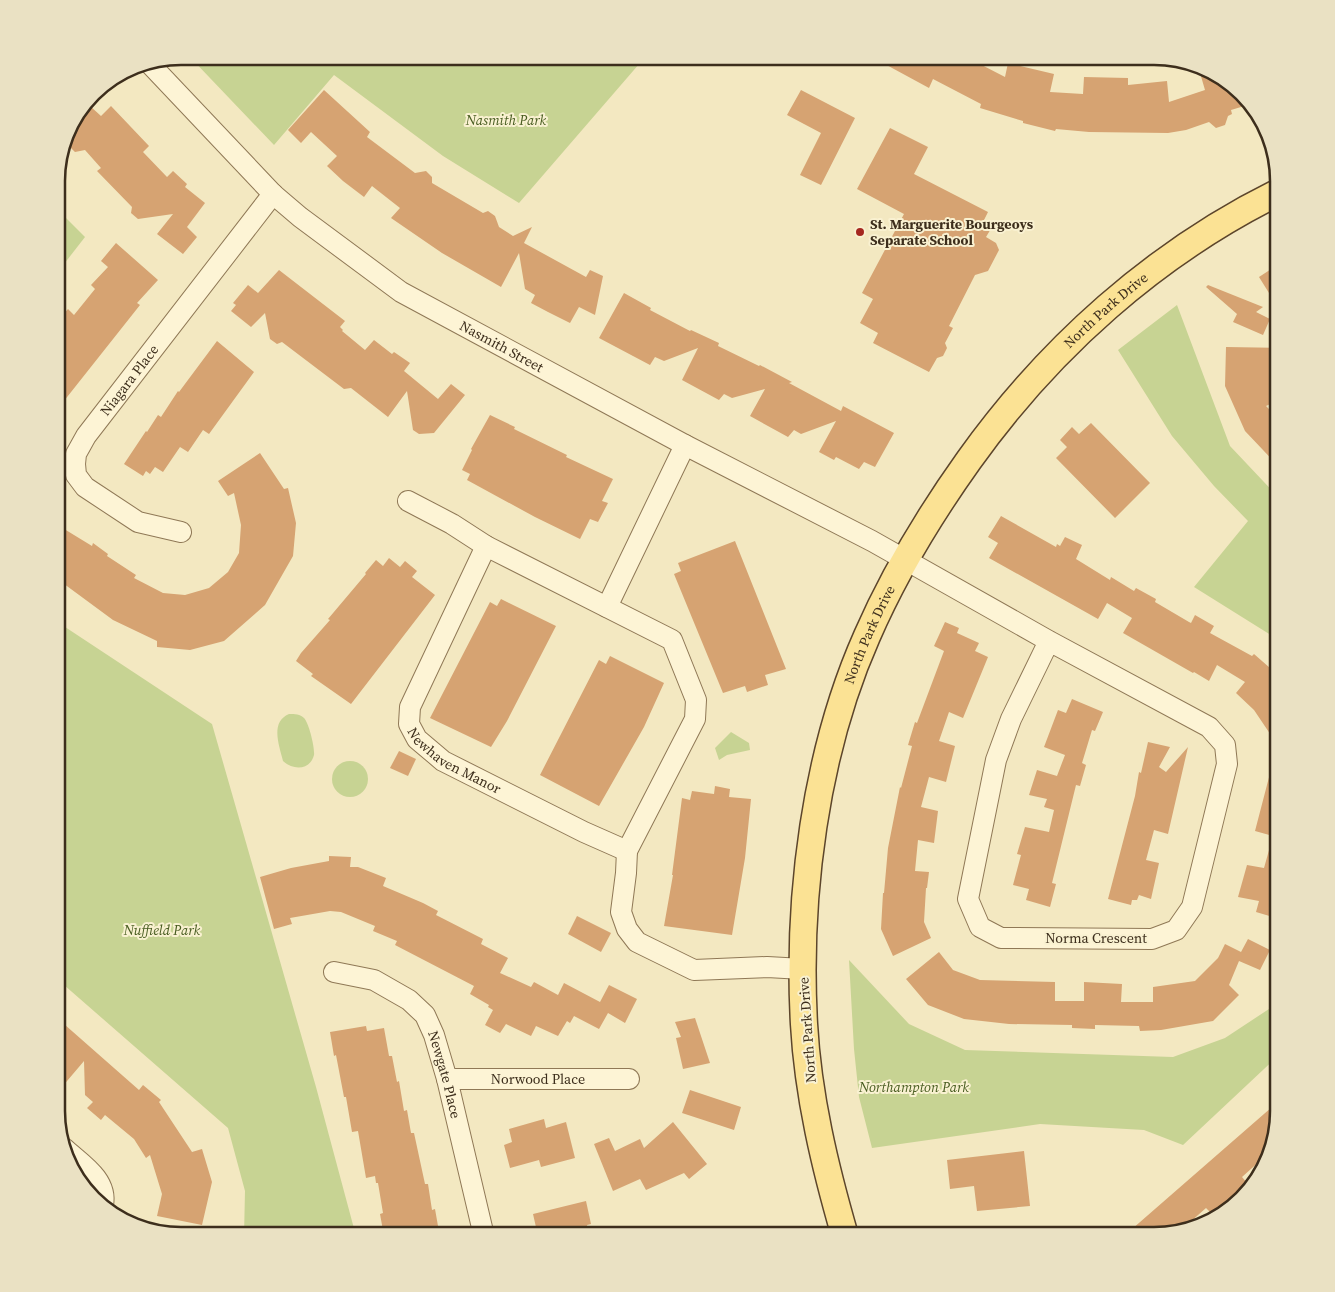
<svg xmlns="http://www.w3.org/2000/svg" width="1335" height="1292" font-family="'Source Serif 4',serif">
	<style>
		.green { fill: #c7d393 }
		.building { fill: #d6a372 }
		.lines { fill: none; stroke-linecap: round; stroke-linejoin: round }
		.minor-casing { stroke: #8f7856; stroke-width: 22 }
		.major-casing { stroke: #5c452b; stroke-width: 29 }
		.minor { stroke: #fdf4d5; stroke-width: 20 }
		.major { stroke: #fbe294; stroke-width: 26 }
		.poi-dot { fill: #a5271f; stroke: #f9f1d1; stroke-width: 2 }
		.labels { text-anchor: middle; stroke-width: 4; stroke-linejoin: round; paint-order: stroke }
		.park-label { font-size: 14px; font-style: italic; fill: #485c20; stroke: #f9f1d1 }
		.poi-label { font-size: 14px; font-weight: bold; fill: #3d2e1c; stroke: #f9f1d1; text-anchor: start }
		.street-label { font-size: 14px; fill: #3d2e1c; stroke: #f9f1d1 }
		.rim { fill: none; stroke: #3d2e1c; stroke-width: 2.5 }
	</style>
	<rect width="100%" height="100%" fill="#f3e8c1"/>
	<g class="green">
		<path d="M189 56H646L519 203 443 156 334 75 274 145Z"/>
		<path d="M57 209 85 237 57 273Z"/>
		<path d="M1177 305 1230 446 1279 498V640L1194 587 1248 521 1214 486 1172 436 1118 350Z"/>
		<path d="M56 621 212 724 316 1087 356 1236H244L245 1191 228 1128 56 978Z"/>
		<path d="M289 714C295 714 300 714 304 718 309 723 315 748 314 755 310 771 292 770 283 761 279 745 270 722 289 714Z"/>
		<path d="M731 732 749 743 750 750 727 755 719 760 715 748Z"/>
		<circle cx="350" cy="779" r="18"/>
		<path d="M849 960 909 1024 965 1050 1173 1057 1225 1038 1272 1007 1279 986V1055L1183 1145 1144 1130 1040 1124 872 1148 859 1097 854 1049Z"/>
	</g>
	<g class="building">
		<path d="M870 56H976L974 61 1005 77 1008 63 1054 74 1050 92 1083 94 1084 77 1128 78V85L1167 81 1169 102 1205 90 1198 66 1209 69 1248 99 1251 104 1231 110 1232 114 1228 116 1225 125 1216 128 1209 122 1186 130 1168 133 1089 132 1056 129 1055 131 1023 123V121L980 108 981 104 933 79 929 88Z"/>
		<path d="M324 90 370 132 367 137 415 173 426 171 432 177V183L483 213 488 211 495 216 499 227 513 236 532 227 524 243 586 277 590 270 603 276 595 315 579 307 570 323 548 312 531 303 535 295 525 289 519 253 501 287 442 253 391 218 400 208 372 186 364 197 343 181 327 166 337 156 311 132 301 143 288 130Z"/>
		<path d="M801 90 855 118 821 185 800 175 821 133 787 115Z"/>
		<path d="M90 106 101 116 111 106 149 146 143 152 167 177 173 171 187 184 185 187 205 203 187 227 197 237 183 254 157 234 173 214 138 219 131 213 132 207 97 171 101 168 85 150 75 152 69 146 70 136 67 133 69 128Z"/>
		<path d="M890 128 928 147 914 174 988 212 983 222 992 227 986 237 996 243 999 250 988 271 975 275 949 326 953 328 945 343 947 348 943 356 937 358 929 372 873 343 878 333 860 323 873 299 862 293 904 214 857 189Z"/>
		<path d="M116 243 158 280 137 303 140 305 56 411V323L68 309 74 315 95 289 91 285 108 267 101 261Z"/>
		<path d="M1279 264V309L1259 277Z"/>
		<path d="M279 270 345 321 340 327 343 330 342 331 365 350 374 340 392 354 394 352 410 363 404 371 438 399 451 384 465 395 434 433 419 434 413 430 407 391 388 417 351 388 344 389 282 342 277 344 270 339 265 313 251 327 231 311 236 305 233 303 248 285 258 293Z"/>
		<path d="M1208 285 1263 307 1256 312 1270 319 1263 335 1233 322 1237 314 1206 287Z"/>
		<path d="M624 293 651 308 650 310 690 331 691 330 719 343 718 346 759 366 760 365 792 382 789 383 841 411 843 406 894 433 875 467 864 462 859 469 836 457 834 460 819 452 836 421 801 434 794 430 788 437 750 416 765 389 732 398 724 394 719 400 682 380 698 348 664 361 655 357 650 365 599 338Z"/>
		<path d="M217 341 254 372 209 434 203 430 188 452 180 447 163 472 155 467 150 474 146 471 143 476 124 464 146 431 147 432 158 415 161 417 178 391 179 392Z"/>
		<path d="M1226 347 1279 348V400L1266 406 1279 419V467L1245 431 1225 386Z"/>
		<path d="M490 415 515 427 514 429 567 455 566 457 613 479 602 501 608 503 598 522 590 519 580 539 535 517 467 480 470 474 462 470 472 450 471 449Z"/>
		<path d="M1091 423 1150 483 1115 518 1056 458 1067 447 1060 440 1072 427 1079 434Z"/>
		<path d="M260 453 284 489 288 488 296 523 293 556 265 605 224 641 190 650 157 647V641L113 620 56 578V524L92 546 93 543 108 554 107 556 136 575 134 578 163 593 185 595 209 588 228 572 239 553 241 525 234 493 228 496 218 481Z"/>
		<path d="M1001 516 1056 547 1057 544 1060 546 1065 537 1082 545 1076 559 1110 580 1111 577 1134 591 1136 588 1156 599 1155 602 1189 622 1191 623 1195 615 1214 626 1210 633 1252 656 1254 654 1279 676V747L1254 710 1236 693 1245 682 1217 665 1209 681 1194 672 1193 673 1123 633 1132 618 1107 603 1098 619 989 558 998 543 988 537Z"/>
		<path d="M735 541 786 669 765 675 768 685 747 692 745 686 723 693 674 574 681 571 678 563Z"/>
		<path d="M389 558 400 567 405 561 417 571 412 577 435 595 351 704 311 676 313 674 296 661 301 653 330 620 328 619 366 574 365 573 376 560 383 566Z"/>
		<path d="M501 599 556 626 507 721 491 747 430 718 490 602 497 606Z"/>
		<path d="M945 622 959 628 957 633 979 643 975 651 988 657 963 718 949 712 939 741 955 746 946 782 929 777 921 807 938 811 934 843 918 840 915 871 929 872 927 888H926L924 922 931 938 893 956 881 929 883 893H884L888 848 900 787 901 788 912 746 908 745 915 722 917 723 944 651 934 646Z"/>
		<path d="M610 656 664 683 644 727 599 806 540 775 599 660 606 664Z"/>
		<path d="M1072 699 1103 712 1095 731 1092 730 1082 763 1086 765 1080 786 1076 785 1052 883 1056 884 1050 907 1026 900 1029 889 1013 885 1021 855 1017 854 1025 827 1049 832 1054 810 1044 807 1047 799 1029 795 1037 770 1057 776 1065 755 1044 747 1058 710 1066 713Z"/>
		<path d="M1148 742 1170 747 1159 767 1166 772 1188 747 1168 834 1154 830 1146 860 1159 863 1151 899 1139 895 1137 900H1132L1131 905 1108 899 1135 796 1139 772 1141 773Z"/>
		<path d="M399 751 416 759 408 776 390 768Z"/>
		<path d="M1274 758 1279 759V919L1256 912 1259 901 1238 897 1247 865 1264 868 1273 836 1255 831Z"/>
		<path d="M715 786 730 789 729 797 751 799 745 858 732 935 664 926 673 875H672L682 798 690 800 692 791 714 794Z"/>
		<path d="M329 856 351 857 350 867H358L386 878 383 886 423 903 438 911 436 915 483 939 481 944 508 958 500 973 531 987 534 982 558 995 564 983 600 1002 609 985 637 999 625 1023 608 1013 599 1029 574 1016 570 1023 567 1021 558 1036 536 1026 531 1036 506 1024 500 1033 485 1025 493 1010 488 1007 489 1005 470 994 474 986 395 945 397 941 373 931 375 926 341 912 330 911 290 918 292 924 274 929 260 877 291 868 329 861Z"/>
		<path d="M577 916 611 933 601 952 568 934Z"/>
		<path d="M1248 939 1270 950 1260 970 1239 961 1229 985 1239 995 1213 1021 1161 1030 1140 1031 1139 1026 1095 1025V1029L1072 1028V1025L1009 1024 964 1019 928 1005 906 979 939 952 953 970 980 980 1055 982V1001H1084V982L1122 984 1121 1002H1153V987L1195 981 1218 958 1225 944 1241 952Z"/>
		<path d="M56 1017 139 1090 143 1085 161 1100 159 1102 192 1152 202 1149 212 1182 202 1225 157 1216 162 1194 150 1155 146 1158 134 1139 105 1115 101 1120 87 1108 93 1102 85 1095 84 1061 56 1094Z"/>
		<path d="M695 1018 710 1063 683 1069 676 1038 681 1037 675 1022Z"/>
		<path d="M366 1026 367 1031 384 1028 389 1056H392L397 1082 399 1081 404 1111 407 1110 411 1133H414L425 1184H428L432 1210 435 1209 438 1226 427 1228 429 1236H384L380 1214 383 1213 378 1183H376L375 1176 366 1178 358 1131 352 1132 346 1097H344L336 1055 334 1056 330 1032Z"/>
		<path d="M690 1090 741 1107 734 1130 682 1113Z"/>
		<path d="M1279 1101V1111L1271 1151 1242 1177 1248 1184 1213 1215 1206 1208 1180 1231 1154 1236H1124Z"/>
		<path d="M544 1119 546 1128 566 1122 575 1158 541 1167 539 1160 510 1168 504 1145 512 1142 509 1129Z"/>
		<path d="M673 1122 707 1164 689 1179 684 1173 646 1190 640 1179 613 1191 594 1144 609 1138 615 1151 640 1139 644 1148Z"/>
		<path d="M1024 1151 1030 1206 977 1211 974 1186 950 1189 947 1160Z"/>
		<path d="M586 1201 591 1224 587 1225 589 1236H538L533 1214Z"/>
	</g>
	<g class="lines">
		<g class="minor-casing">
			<g id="minor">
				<path id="s1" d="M149 63 273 194 300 217 401 292 685 445 872 541 1049 641 1209 727 1225 745 1227 764 1192 907 1176 930 1152 939 1001 938 980 927 968 899 996 760 1011 719 1049 641"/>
				<path d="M408 501 452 524 486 546 672 640 696 700 695 719 627 851 626 873 621 912 627 929 637 942 694 970 767 967 803 969"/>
				<path id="s2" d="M181 532 138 522 85 487 76 475 75 464 76 454 86 436 273 194"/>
				<path id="s3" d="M486 546 410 707 409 724 417 739 443 761 584 832 627 851"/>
				<path d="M607 607 685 445"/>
				<path id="s4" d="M334 972 374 980 409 1000 425 1015 434 1035 447 1079 484 1236"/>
				<path id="s5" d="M447 1079H629"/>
				<path d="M64 1148C80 1163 108 1179 103 1205"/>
			</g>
		</g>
		<g class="major-casing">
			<g id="major">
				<path id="s6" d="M845 1236C825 1167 808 1096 804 1024 797 897 815 753 867 636 894 574 929 516 969 460 1049 348 1155 253 1279 192"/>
			</g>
		</g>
		<use href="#minor" class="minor"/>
		<use href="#major" class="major"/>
	</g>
	<circle class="poi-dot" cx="860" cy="232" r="5"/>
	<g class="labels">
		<g class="park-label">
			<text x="506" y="125">Nasmith Park</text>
			<text x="162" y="935">Nuffield Park</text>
			<text x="914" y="1092">Northampton Park</text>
		</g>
		<g class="poi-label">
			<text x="870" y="229">St. Marguerite Bourgeoys<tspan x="870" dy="16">Separate School</tspan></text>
		</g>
		<g class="street-label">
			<text dy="5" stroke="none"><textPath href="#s6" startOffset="1020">North Park Drive</textPath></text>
			<text dy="5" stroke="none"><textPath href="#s1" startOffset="456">Nasmith Street</textPath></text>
			<text dy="5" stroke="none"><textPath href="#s2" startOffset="235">Niagara Place</textPath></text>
			<text dy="5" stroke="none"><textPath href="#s6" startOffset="615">North Park Drive</textPath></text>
			<text dy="5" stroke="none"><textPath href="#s3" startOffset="255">Newhaven Manor</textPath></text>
			<text x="1096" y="943">Norma Crescent</text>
			<text transform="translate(807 1030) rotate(-94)" y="5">North Park Drive</text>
			<text dy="5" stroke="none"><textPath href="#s4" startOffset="166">Newgate Place</textPath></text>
			<text dy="5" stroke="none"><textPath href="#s5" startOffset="91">Norwood Place</textPath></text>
		</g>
	</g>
	<path d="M0 0H1335V1292H0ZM181 65H1154A116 116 0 0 1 1270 181V1111A116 116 0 0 1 1154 1227H181A116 116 0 0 1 65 1111V181A116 116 0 0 1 181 65Z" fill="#eae1c3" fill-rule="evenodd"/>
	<path class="rim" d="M181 65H1154A116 116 0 0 1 1270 181V1111A116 116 0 0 1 1154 1227H181A116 116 0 0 1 65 1111V181A116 116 0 0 1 181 65Z"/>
</svg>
